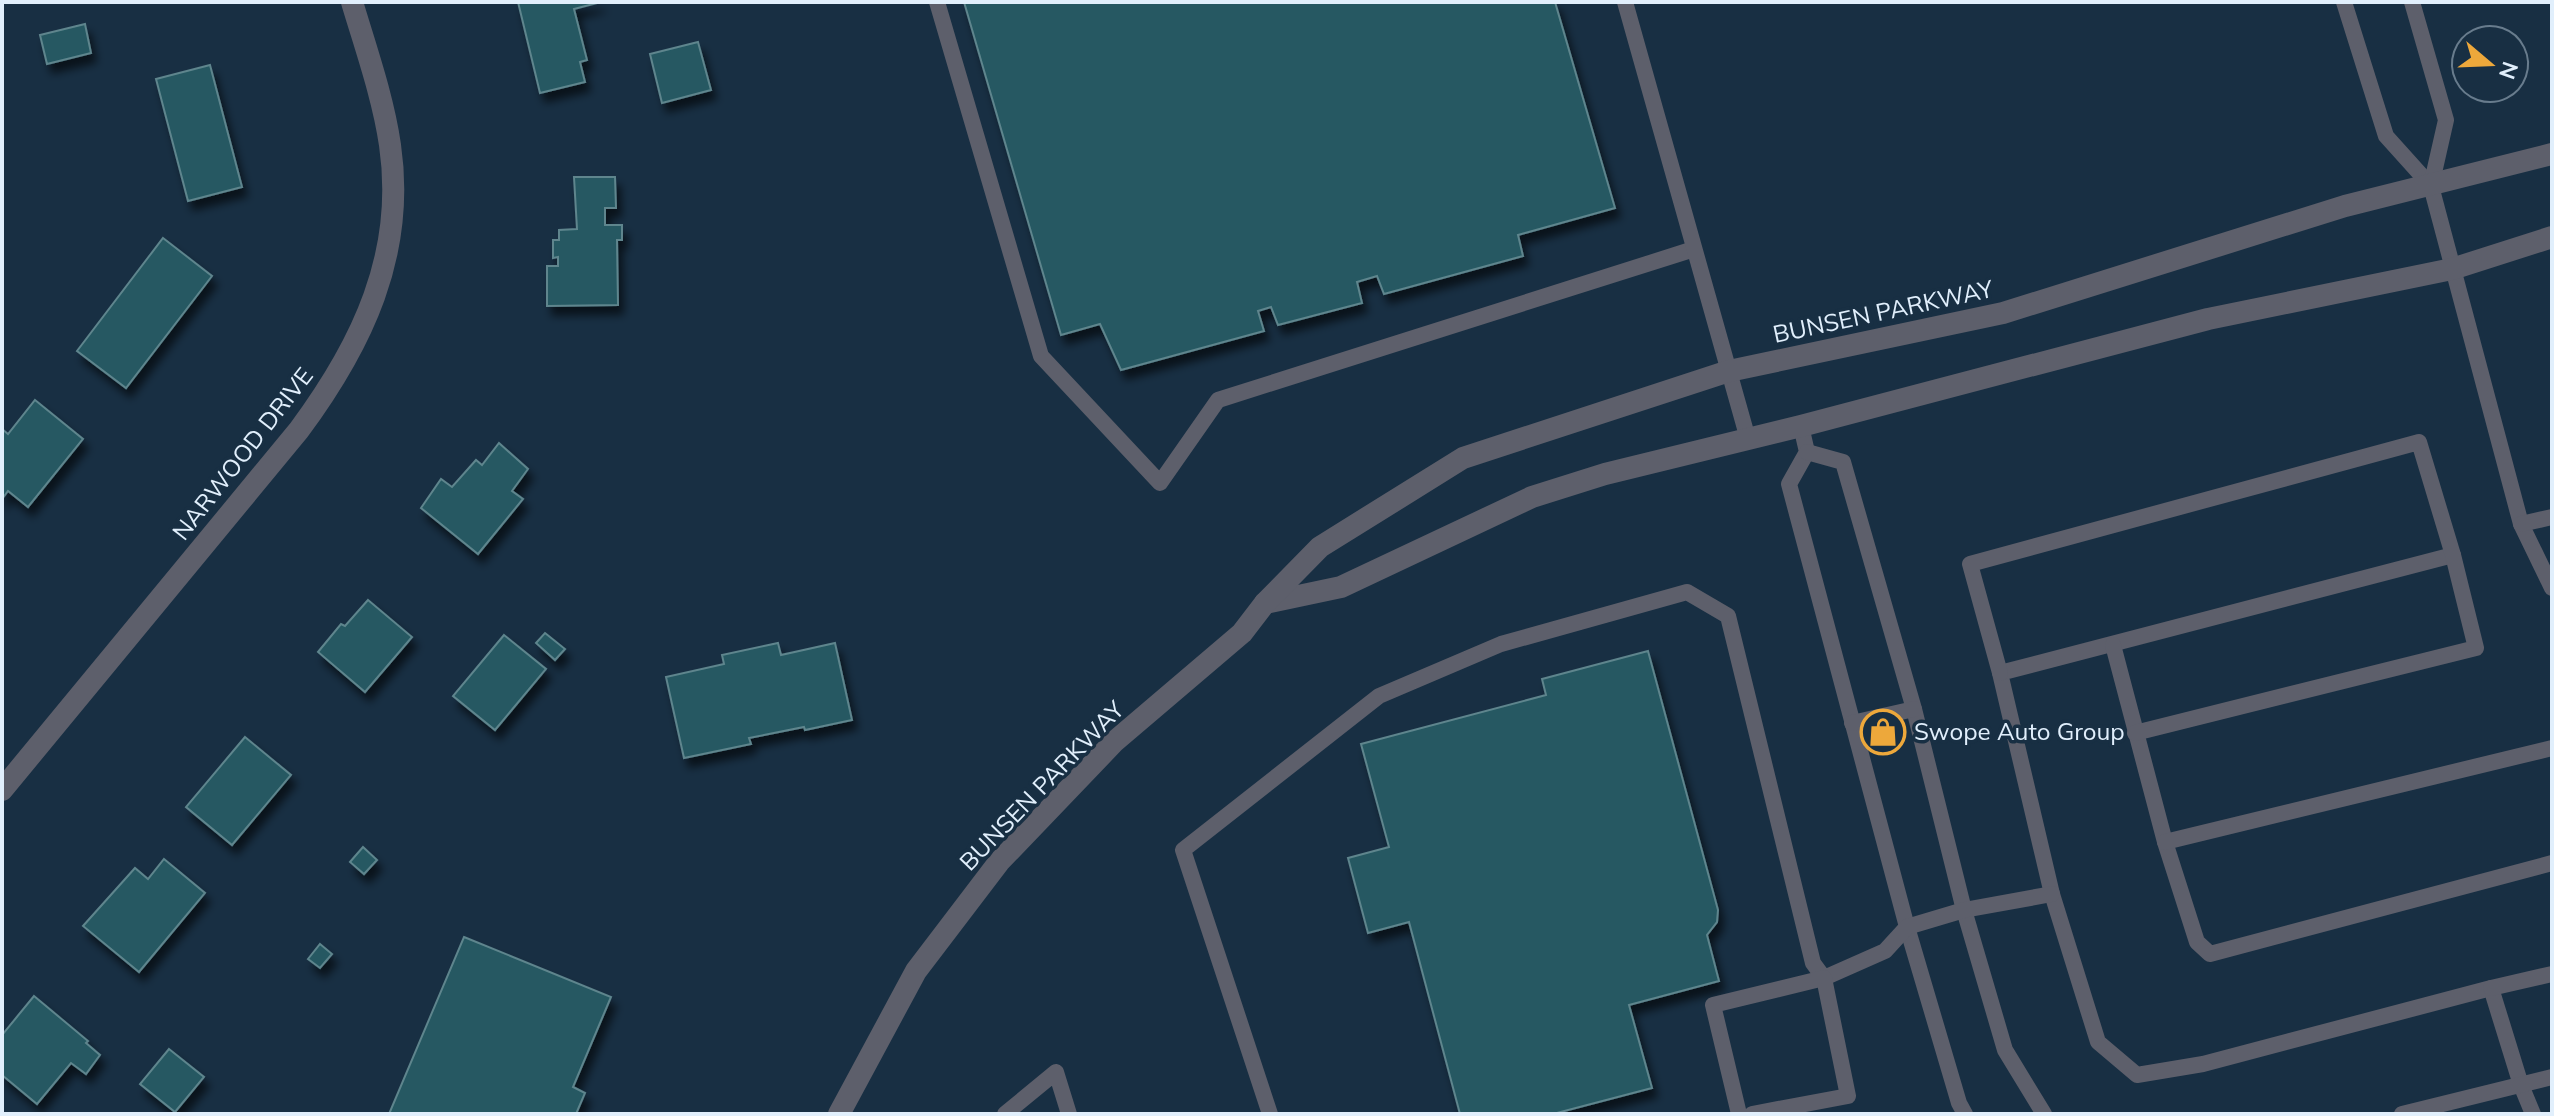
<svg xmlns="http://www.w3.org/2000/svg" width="2554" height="1116" font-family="Mulish,sans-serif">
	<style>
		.building { fill: #255962; stroke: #5e858d; stroke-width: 2; filter: url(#shadow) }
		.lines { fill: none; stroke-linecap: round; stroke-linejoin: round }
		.service { stroke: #5d5f6b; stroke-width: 16 }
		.minor { stroke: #5d5f6b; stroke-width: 22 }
		.tertiary { stroke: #5d5f6b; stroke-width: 22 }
		.labels { text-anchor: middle; stroke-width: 7; stroke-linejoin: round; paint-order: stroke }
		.street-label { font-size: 24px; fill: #e1effc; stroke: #182f43 }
		.poi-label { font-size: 24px; fill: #e1effc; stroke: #182f43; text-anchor: start }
	</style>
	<defs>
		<filter id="shadow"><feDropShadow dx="5" dy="9" stdDeviation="4" flood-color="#0009"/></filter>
	</defs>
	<rect width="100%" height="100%" fill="#182f43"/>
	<g class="building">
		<path d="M518 2H601L574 9 587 60 580 62 585 82 540 93Z"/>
		<path d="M964 2H1555L1615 208 1518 235 1523 256 1384 294 1377 276 1357 282 1362 303 1278 325 1271 307 1258 311 1264 331 1121 370 1100 324 1061 335Z"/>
		<path d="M85 24 91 53 47 64 40 35Z"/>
		<path d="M698 42 711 90 662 103 650 54Z"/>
		<path d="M210 65 242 187 188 201 156 79Z"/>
		<path d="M574 177H615L616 208H605V225H622V240H617L618 305 547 306V266H558V257L553 258V240H559V230L577 229Z"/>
		<path d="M163 238 212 276 126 388 77 351Z"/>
		<path d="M35 400 83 439 28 507 8 491 2 499V429L8 434Z"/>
		<path d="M499 443 528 469 512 491 523 499 478 554 421 508 441 479 452 487 476 460 482 465Z"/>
		<path d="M368 600 412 637 365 692 318 652 341 624 345 626Z"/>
		<path d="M545 633 565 649 555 660 536 643Z"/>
		<path d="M504 635 546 669 495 730 453 696Z"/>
		<path d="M778 643 781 655 835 643 852 720 805 730 804 727 749 738 751 744 684 758 666 677 724 664 722 655Z"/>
		<path d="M1648 651 1718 910 1717 922 1707 935 1719 981 1629 1005 1652 1088 1553 1114H1460L1409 922 1368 933 1348 858 1389 847 1361 744 1546 695 1542 679Z"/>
		<path d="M245 737 291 775 232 845 186 807Z"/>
		<path d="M363 847 377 860 364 874 350 862Z"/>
		<path d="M164 859 205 893 139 972 83 926 135 868 148 879Z"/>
		<path d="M464 937 611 997 573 1087 585 1093 576 1114H389Z"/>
		<path d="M320 944 332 954 320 968 308 959Z"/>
		<path d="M34 996 88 1041 86 1043 100 1055 86 1074 71 1063 37 1104 2 1075V1035Z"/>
		<path d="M169 1049 204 1077 175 1112 140 1084Z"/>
	</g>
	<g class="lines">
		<g class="service">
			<path d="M937 2 1041 356 1160 483 1218 400 1694 249"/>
			<path d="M1625 2 1748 439"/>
			<path d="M2344 2 2386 136 2431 186"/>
			<path d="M2412 2 2446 120 2431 186 2521 524 2552 588"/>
			<path d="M1801 426 1807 452 1789 484 1907 927 1959 1103 1965 1114"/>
			<path d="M1807 452 1843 462 1914 709 1964 910 2005 1050 2044 1114"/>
			<path d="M2521 524 2552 517"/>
			<path d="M2453 555 2000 673 2052 894 2098 1042 2137 1075 2203 1064 2491 988 2521 1085 2533 1114"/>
			<path d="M2113 645 2165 842 2197 942 2210 954 2552 863"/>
			<path d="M2000 673 1970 564 2419 442 2453 555 2476 648 2135 733"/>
			<path d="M1852 723 1914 709"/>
			<path d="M2165 842 2552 748"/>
			<path d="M2491 988 2552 974"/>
			<path d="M1005 1114 1056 1072 1069 1114"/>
			<path d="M1270 1114 1183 850 1379 696 1501 644 1687 592 1728 616 1813 963 1824 978 1885 951 1907 927 1964 910 2052 894"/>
			<path d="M1739 1114 1713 1005 1824 978 1848 1096 1752 1114"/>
			<path d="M2402 1114 2552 1077"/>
		</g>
		<path class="minor" d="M2 790 299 430C362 345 406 254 390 145 383 97 366 49 352 2"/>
		<g class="tertiary">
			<path d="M1265 603 1341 587 1532 497 1605 474 1801 426 2208 319 2452 269 2552 237"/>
			<path d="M839 1114 916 971 999 862 1114 742 1242 633 1265 603 1320 547 1463 458 1729 371 2003 313 2345 206 2552 154"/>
		</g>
	</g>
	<defs>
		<g id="shop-ring" transform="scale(2.3)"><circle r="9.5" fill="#182f43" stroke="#eda83b" stroke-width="1.5"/><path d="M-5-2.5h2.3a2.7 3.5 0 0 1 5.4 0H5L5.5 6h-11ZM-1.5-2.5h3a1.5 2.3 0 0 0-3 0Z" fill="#eda83b"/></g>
	</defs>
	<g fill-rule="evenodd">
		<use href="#shop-ring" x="1883" y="732"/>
	</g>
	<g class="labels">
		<g class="street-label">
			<text transform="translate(1883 312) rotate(-12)" y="8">BUNSEN PARKWAY</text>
			<text transform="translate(243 454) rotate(-52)" y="8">NARWOOD DRIVE</text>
			<text transform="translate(1042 786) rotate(-46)" y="8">BUNSEN PARKWAY</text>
		</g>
		<g class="poi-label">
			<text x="1914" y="740">Swope Auto Group</text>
		</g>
	</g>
	<rect width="2554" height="1116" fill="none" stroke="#e1effc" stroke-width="8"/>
	<g transform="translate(2490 64) rotate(109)"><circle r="38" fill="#182f43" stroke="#687c8d" stroke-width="2"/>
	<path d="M0-6L14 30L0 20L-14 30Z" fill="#eda83b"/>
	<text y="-12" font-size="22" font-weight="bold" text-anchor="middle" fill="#e1effc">N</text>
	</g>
</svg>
